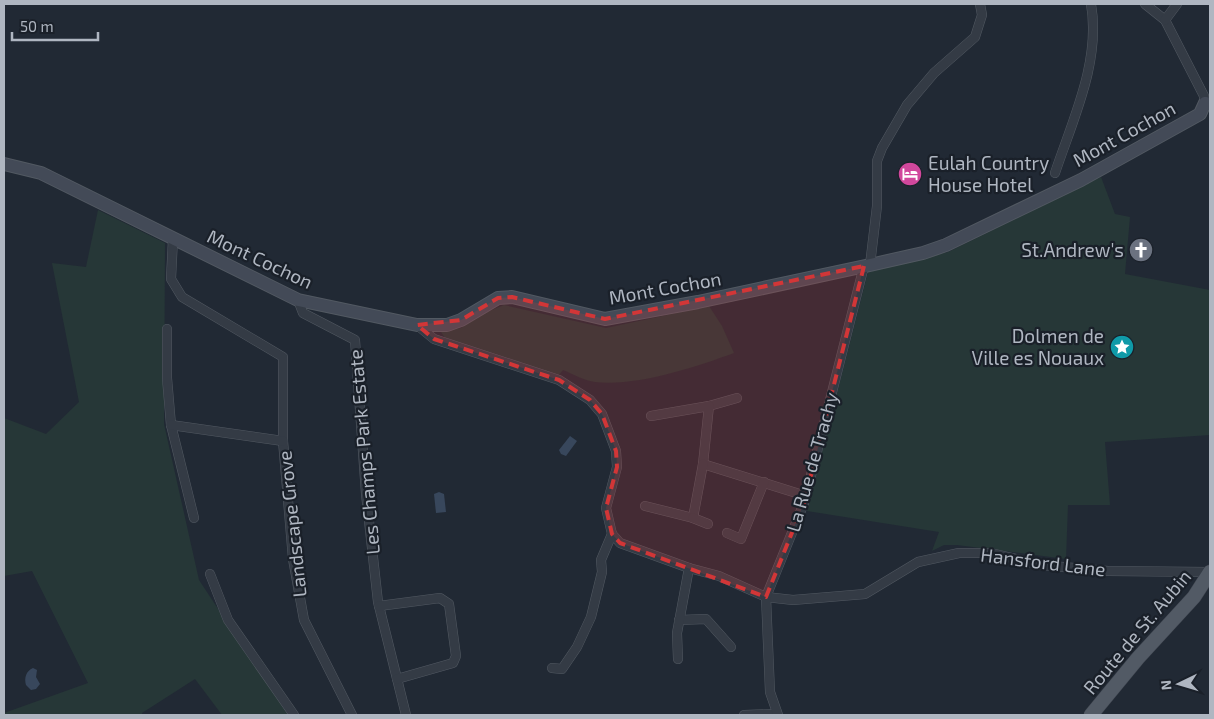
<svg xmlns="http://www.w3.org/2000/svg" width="1214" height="719" font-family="'Exo 2',sans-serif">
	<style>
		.green { fill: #263737 }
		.water { fill: #38475c }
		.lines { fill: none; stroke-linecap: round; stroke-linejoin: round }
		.minor-casing { stroke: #525962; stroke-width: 10 }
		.secondary-casing { stroke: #525962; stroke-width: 14 }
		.primary-casing { stroke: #3e444e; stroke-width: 15 }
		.minor { stroke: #343b45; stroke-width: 9 }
		.secondary { stroke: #434a57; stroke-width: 12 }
		.primary { stroke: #525a65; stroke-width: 14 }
		.marked { fill: #d23637; fill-opacity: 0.2; stroke: #d23637; stroke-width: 4; stroke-dasharray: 10 6; stroke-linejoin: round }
		.labels { text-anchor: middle; stroke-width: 4.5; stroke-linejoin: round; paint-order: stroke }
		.street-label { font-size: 19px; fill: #afb6c1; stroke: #1a2029 }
		.poi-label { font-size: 19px; fill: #afb6c1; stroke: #1a2029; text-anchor: end }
	</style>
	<rect width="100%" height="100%" fill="#212934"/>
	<g class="green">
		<path d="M1101 177 1115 214 1130 217 1125 274 1210 290V435L1105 442 1110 505H1068L1066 559 957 545H944L932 551 939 532 807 511 868 272 948 252Z"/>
		<path d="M98 210 165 243 164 424 199 580 288 715H222L195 679 142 713V715H4V713L88 683 32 571 4 576V418L46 434 79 402 52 263 86 267Z"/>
		<path d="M504 305 606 328 709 306 722 326 734 353C696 367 635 387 595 382 585 381 573 374 563 370L558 376 445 338 441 332 461 328 479 315Z"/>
	</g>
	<g class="water">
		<path d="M570 436 577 441 566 456 561 454 559 450Z"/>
		<path d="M439 492 444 494 446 512 436 513 434 494Z"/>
		<path d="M33 668 37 670 36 677 40 684 36 689 31 690 26 685C24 678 26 671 33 668Z"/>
	</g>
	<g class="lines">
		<g class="minor-casing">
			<g id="minor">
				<path d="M1145 4 1165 20 1204 96 1205 103"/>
				<path d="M1165 20 1177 4"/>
				<path d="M1055 173C1073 119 1101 61 1091 4"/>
				<path d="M173 239 171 279 182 297 283 357V441L293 559 304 620 352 715"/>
				<path d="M870 265 877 206V161L882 148 907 105 934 73 975 37 982 15 980 4"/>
				<path d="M298 300 303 313 355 340 366 494 378 602 406 715"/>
				<path d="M417 325 434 339 559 380 590 400 602 414 616 451 617 467 606 508 612 534 620 543 689 568 719 576 766 597 793 600 865 594 918 562 959 553H991L1041 565 1108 571 1210 572"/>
				<path d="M167 329V378L171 425 194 518"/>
				<path d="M709 406 737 398"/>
				<path d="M651 416 709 406 703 464 806 496"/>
				<path d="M171 425 283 441"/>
				<path d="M645 506 693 518 703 464"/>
				<path d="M693 518 708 524"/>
				<path d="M727 533 741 539 764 482"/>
				<path d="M210 574 228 620 294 715"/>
				<path d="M379 606 440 598 449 604 456 656 453 663 397 679"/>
				<path d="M679 620 706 619 731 647"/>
				<path d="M678 659 677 633 689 568"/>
				<path d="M552 668 562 669 577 647 591 617 602 572 601 560 612 534"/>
				<path d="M744 715 776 714"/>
				<path d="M778 715 770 692 766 597 804 503 864 266"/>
			</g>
		</g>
		<g class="secondary-casing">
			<path id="secondary" d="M4 164 41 173 298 300 417 325H447L461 320 498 298 512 297 605 319 698 302 870 265 923 253 946 245 1081 180 1200 114 1205 103 1210 104"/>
		</g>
		<g class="primary-casing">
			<path id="primary" d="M1091 715 1138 658 1194 597 1210 572"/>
		</g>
		<use href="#minor" class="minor"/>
		<use href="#secondary" class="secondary"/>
		<use href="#primary" class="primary"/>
	</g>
	<path class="marked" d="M864 266 804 503 766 597 620 543 612 534 606 508 617 467 616 451 602 414 590 400 559 380 434 339 417 325 461 320 498 298 512 297 605 319Z"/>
	<defs>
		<g id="hotel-disc" transform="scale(1.25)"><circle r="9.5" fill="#d1479c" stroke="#1a2029"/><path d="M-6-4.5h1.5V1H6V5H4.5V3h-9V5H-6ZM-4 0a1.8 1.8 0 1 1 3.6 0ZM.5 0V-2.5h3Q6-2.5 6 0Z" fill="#fff"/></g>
		<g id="church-disc" transform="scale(1.25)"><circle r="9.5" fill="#6b7280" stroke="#1a2029"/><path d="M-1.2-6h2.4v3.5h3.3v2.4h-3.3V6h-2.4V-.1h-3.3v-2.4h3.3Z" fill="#fff"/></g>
		<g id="sight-disc" transform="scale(1.25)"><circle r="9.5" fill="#0f9aa8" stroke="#1a2029"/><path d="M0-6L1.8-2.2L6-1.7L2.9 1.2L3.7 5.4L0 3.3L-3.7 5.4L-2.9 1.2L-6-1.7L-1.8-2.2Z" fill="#fff"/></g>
	</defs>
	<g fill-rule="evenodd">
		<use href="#hotel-disc" x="910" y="174"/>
		<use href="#church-disc" x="1141" y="250"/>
		<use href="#sight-disc" x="1122" y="347"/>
	</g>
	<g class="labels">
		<g class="street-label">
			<text transform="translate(1124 134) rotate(-29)" y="7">Mont Cochon</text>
			<text transform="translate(260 259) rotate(25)" y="7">Mont Cochon</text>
			<text transform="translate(665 288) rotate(-10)" y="7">Mont Cochon</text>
			<text transform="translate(364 452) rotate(-95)" y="7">Les Champs Park Estate</text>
			<text transform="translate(812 462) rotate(-74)" y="7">La Rue de Trachy</text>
			<text transform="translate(292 524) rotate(-96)" y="7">Landscape Grove</text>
			<text transform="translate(1043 562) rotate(7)" y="7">Hansford Lane</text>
			<text transform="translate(1137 632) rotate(-50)" y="7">Route de St. Aubin</text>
		</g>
		<g class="poi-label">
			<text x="928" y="170" text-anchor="start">Eulah Country<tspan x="928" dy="22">House Hotel</tspan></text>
			<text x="1124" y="257">St.Andrew's</text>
			<text x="1104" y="343">Dolmen de<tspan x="1104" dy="22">Ville es Nouaux</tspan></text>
		</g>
	</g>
	<rect width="1214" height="719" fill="none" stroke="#afb6c1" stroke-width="10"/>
	<g transform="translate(1179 684) rotate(265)" stroke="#1a2029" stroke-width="4" paint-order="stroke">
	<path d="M0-4L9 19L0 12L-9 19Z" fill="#afb6c1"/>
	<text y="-8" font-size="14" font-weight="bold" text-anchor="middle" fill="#afb6c1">N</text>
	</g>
	<path d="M12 32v8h86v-8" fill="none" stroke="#afb6c1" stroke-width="2.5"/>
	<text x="20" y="32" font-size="15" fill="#afb6c1" stroke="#1a2029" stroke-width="4" paint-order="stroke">50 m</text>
</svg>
